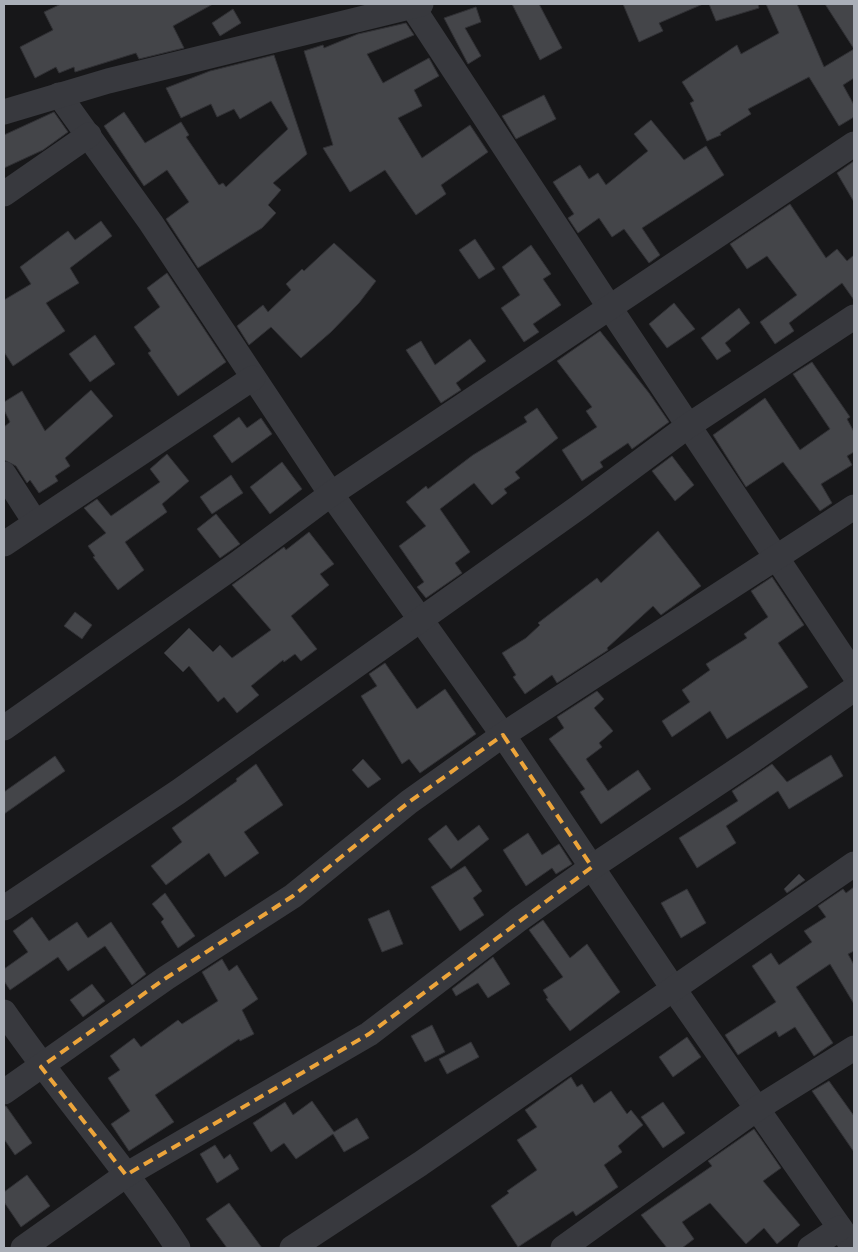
<svg xmlns="http://www.w3.org/2000/svg" width="858" height="1252" font-family="'Open Sans',sans-serif">
	<style>
		.building { fill: #444549; stroke: #313135 }
		.lines { fill: none; stroke-linecap: round; stroke-linejoin: round }
		.minor { stroke: #38393e; stroke-width: 25 }
		.marked { fill: none; stroke: #eda53b; stroke-width: 4; stroke-dasharray: 10 6; stroke-linejoin: round }
	</style>
	<rect width="100%" height="100%" fill="#171719"/>
	<g class="building">
		<path d="M61 4H213L173 26 184 48 139 59 136 53 75 72 74 67 59 73 56 67 35 78 20 47 53 30 44 12Z"/>
		<path d="M512 4H539L562 48 540 60Z"/>
		<path d="M623 4H703L659 23 663 31 639 42Z"/>
		<path d="M709 4H758L759 8 716 21Z"/>
		<path d="M766 4H797L824 67 854 49 825 4H854V78L843 85 854 105V117L839 126 809 77 748 109 751 114 720 133 721 135 707 141 690 103 694 101 682 82 737 45 741 54 779 33Z"/>
		<path d="M476 7 481 22 465 28 481 56 468 64 444 18Z"/>
		<path d="M233 9 241 23 220 36 212 23Z"/>
		<path d="M406 23 414 35 367 54 383 83 429 58 439 76 414 90 422 106 398 118 422 158 470 125 488 152 441 185 446 194 416 215 385 170 350 192 323 148 333 145 304 51 323 45 324 48 358 34Z"/>
		<path d="M274 55 307 154 273 183 281 190 268 205 276 213 262 228 198 268 166 219 189 202 167 170 144 186 104 126 124 112 145 143 181 122 189 135 186 137 219 185 223 183 226 187 288 129 271 101 240 119 234 109 217 117 211 104 181 118 166 88 210 71Z"/>
		<path d="M544 95 556 119 516 139 502 116Z"/>
		<path d="M54 112 68 132 43 150 4 168V135Z"/>
		<path d="M651 120 684 160 706 146 724 175 642 228 660 255 649 263 624 229 612 237 599 218 578 233 568 218 574 214 553 182 580 165 589 179 598 173 606 185 648 151 634 134Z"/>
		<path d="M854 161V202L837 173Z"/>
		<path d="M790 204 826 258 837 249 847 261 854 255V300L842 283 789 323 794 331 775 344 760 322 797 295 767 256 747 269 730 244Z"/>
		<path d="M101 221 112 236 70 268 79 283 46 303 65 331 13 366 4 352V300L31 284 20 267 68 231 75 240Z"/>
		<path d="M475 239 495 269 479 279 459 250Z"/>
		<path d="M334 243 376 281 359 303 331 332 301 358 271 327 249 345 237 326 263 305 268 312 291 290 286 284 302 269 304 271Z"/>
		<path d="M531 245 551 274 543 279 561 305 533 324 539 332 524 342 501 308 520 295 502 267Z"/>
		<path d="M167 273 226 362 178 396 148 353 151 351 134 327 160 307 147 288Z"/>
		<path d="M674 303 695 329 667 348 649 324Z"/>
		<path d="M739 308 750 323 725 343 731 351 717 360 701 338Z"/>
		<path d="M600 331 649 393 669 422 632 449 628 443 600 462 603 467 582 481 562 450 597 427 586 411 592 407 557 361Z"/>
		<path d="M95 335 115 364 90 382 69 354Z"/>
		<path d="M470 339 486 361 456 383 461 390 441 403 406 350 421 341 435 365Z"/>
		<path d="M812 362 850 417 847 419 854 432V452L847 456 852 465 821 484 832 503 820 511 783 462 746 487 713 435 765 398 800 450 830 429 793 374Z"/>
		<path d="M91 390 113 416 65 458 70 466 55 476 58 481 39 493 30 480 27 483 16 466 4 460V427L10 422 4 410V402L22 391 45 431Z"/>
		<path d="M537 408 558 438 515 472 520 478 504 489 507 493 492 505 474 483 440 509 470 552 455 563 462 573 426 598 417 587 424 582 399 546 426 526 406 502 426 486 428 489 473 455 527 422 524 417Z"/>
		<path d="M239 417 247 428 261 418 272 434 232 463 213 436Z"/>
		<path d="M167 454 189 481 162 504 167 512 125 542 144 570 118 590 93 557 95 556 88 546 106 533 84 508 97 499 111 516 160 482 150 469Z"/>
		<path d="M672 456 694 485 675 501 652 471Z"/>
		<path d="M282 462 302 489 270 514 250 487Z"/>
		<path d="M231 475 243 493 212 514 200 497Z"/>
		<path d="M216 514 240 544 220 558 197 529Z"/>
		<path d="M658 531 701 586 661 615 653 606 607 648 608 650 557 683 552 675 525 694 513 677 516 675 502 653 526 638 540 625 538 623 597 578 601 583Z"/>
		<path d="M309 532 334 564 320 574 329 585 291 616 317 649 301 661 295 654 284 662 283 660 251 686 259 695 237 713 224 697 218 702 189 666 183 672 164 653 189 628 213 652 220 645 232 658 271 630 232 585 284 547 286 550Z"/>
		<path d="M772 577 804 625 778 643 808 687 727 739 710 711 672 737 662 721 690 702 682 690 710 670 706 664 747 638 744 634 768 617 751 591Z"/>
		<path d="M75 612 92 625 82 639 64 626Z"/>
		<path d="M385 663 417 709 445 689 476 734 420 773 409 759 402 764 361 696 377 686 369 674Z"/>
		<path d="M597 691 604 699 594 708 613 731 599 743 602 747 586 759 608 791 638 770 651 789 601 824 580 792 585 789 549 739 564 728 557 717Z"/>
		<path d="M831 755 843 776 789 809 778 791 726 826 736 843 697 868 679 838 738 801 732 791 772 764 787 782Z"/>
		<path d="M55 756 65 771 4 814V792Z"/>
		<path d="M363 759 381 779 368 788 352 770Z"/>
		<path d="M256 764 283 805 244 832 259 853 225 877 209 853 166 885 151 866 182 842 172 828 237 781 236 779Z"/>
		<path d="M446 825 458 841 479 825 489 839 451 869 428 839Z"/>
		<path d="M528 833 542 855 559 844 572 864 556 874 552 868 526 886 503 850Z"/>
		<path d="M465 866 482 891 473 898 484 915 460 931 431 887Z"/>
		<path d="M799 874 805 880 787 893 784 889Z"/>
		<path d="M854 887V951L848 954 854 965V1004L830 964 796 987 833 1043 814 1056 795 1027 779 1037 776 1031 738 1055 725 1035 776 1002 752 966 771 953 779 965 812 942 804 931 826 917 818 906 843 889 846 893Z"/>
		<path d="M687 889 706 923 681 938 661 903Z"/>
		<path d="M165 893 195 936 178 948 161 922 164 919 152 904Z"/>
		<path d="M389 910 403 944 382 952 368 919Z"/>
		<path d="M32 917 49 941 77 922 88 938 111 922 146 974 132 985 105 946 68 971 58 957 10 990 4 981V969L28 952 13 931Z"/>
		<path d="M543 920 570 958 587 944 620 992 570 1031 546 999 548 998 543 990 563 977 529 930Z"/>
		<path d="M493 957 510 984 488 998 478 983 456 996 452 989Z"/>
		<path d="M222 959 229 971 237 965 258 999 242 1010 254 1034 240 1041 239 1039 155 1095 174 1122 129 1151 111 1124 130 1111 108 1078 120 1070 110 1056 134 1038 141 1047 178 1020 182 1024 218 1001 202 972Z"/>
		<path d="M92 984 105 1001 83 1017 70 1000Z"/>
		<path d="M432 1025 445 1052 425 1062 411 1036Z"/>
		<path d="M687 1037 701 1057 673 1077 659 1057Z"/>
		<path d="M471 1042 479 1057 447 1074 439 1059Z"/>
		<path d="M571 1077 577 1087 582 1084 594 1103 611 1091 627 1114 631 1110 643 1125 618 1146 622 1152 604 1165 618 1187 576 1216 573 1211 518 1247 491 1206 509 1193 507 1191 537 1170 517 1140 537 1127 525 1110Z"/>
		<path d="M829 1081 854 1116V1152L812 1091Z"/>
		<path d="M312 1101 334 1132 357 1118 369 1138 344 1152 333 1134 296 1159 284 1143 271 1152 253 1123 285 1102 293 1115Z"/>
		<path d="M663 1102 685 1133 663 1148 641 1117Z"/>
		<path d="M4 1106H6L32 1143 15 1155 4 1139Z"/>
		<path d="M754 1129 781 1168 763 1181 800 1225 777 1244 764 1228 746 1244 710 1203 682 1222 694 1239 682 1248H667L641 1215 712 1166 708 1161Z"/>
		<path d="M215 1145 224 1159 230 1154 239 1169 217 1183 200 1154Z"/>
		<path d="M27 1175 50 1206 21 1227 4 1202V1192Z"/>
		<path d="M229 1203 262 1248H227L206 1219Z"/>
	</g>
	<g class="lines">
		<g class="minor">
			<path d="M412 6 610 308 854 674"/>
			<path d="M59 95 151 223 331 494 503 735 673 988 854 1248"/>
			<path d="M4 112 108 81 421 4"/>
			<path d="M4 194 89 135"/>
			<path d="M4 474 35 522"/>
			<path d="M4 544 253 378"/>
			<path d="M4 728 237 564 331 494 854 144"/>
			<path d="M4 908 178 792 579 507 688 426 854 317"/>
			<path d="M4 1012C59 1092 125 1166 178 1248"/>
			<path d="M4 1092 166 978 293 896 409 802 503 735 854 507"/>
			<path d="M23 1248 126 1175 369 1034 518 920 592 867 754 759 854 689"/>
			<path d="M292 1248 420 1164 854 864"/>
			<path d="M563 1248 758 1108 854 1048"/>
			<path d="M810 1248 840 1228"/>
		</g>
	</g>
	<path class="marked" d="M503 735 592 867 369 1034 126 1175 41 1067 166 978 293 896 409 802Z"/>
	<rect width="858" height="1252" fill="none" stroke="#aaafb8" stroke-width="10"/>
</svg>
